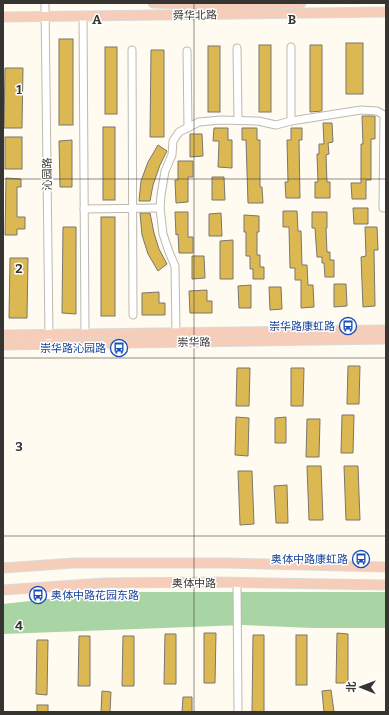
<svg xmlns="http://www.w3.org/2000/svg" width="389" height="715" font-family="Bitter,'Noto Sans SC',serif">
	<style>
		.green { fill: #a9d5a5 }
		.building { fill: #dcb853; stroke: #7a776e }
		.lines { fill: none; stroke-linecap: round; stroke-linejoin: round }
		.minor-casing { stroke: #bdb9af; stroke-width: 9 }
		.major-casing { stroke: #dbdbda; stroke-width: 11 }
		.minor { stroke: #fff; stroke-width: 7 }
		.major { stroke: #f5cdb9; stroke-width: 9 }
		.grid { fill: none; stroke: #363531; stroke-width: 1; stroke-opacity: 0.55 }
		.labels { text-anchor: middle; stroke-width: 3; stroke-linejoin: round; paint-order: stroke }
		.street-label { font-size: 11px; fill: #363531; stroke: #fff }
		.transit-label { font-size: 11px; fill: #164399; stroke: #fff; text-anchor: end }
		.grid-label { font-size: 13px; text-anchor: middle; font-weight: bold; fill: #363531; stroke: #fff; stroke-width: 3; stroke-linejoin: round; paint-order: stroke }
	</style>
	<rect width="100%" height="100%" fill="#fffbf1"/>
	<path class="green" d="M112 592H386V628H312L243 625 3 634V604Z"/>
	<g class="building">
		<rect x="59" y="39" width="14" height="86"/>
		<rect x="346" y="43" width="17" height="51"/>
		<rect x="259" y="45" width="12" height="67"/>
		<path d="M310 45H322V111L310 112Z"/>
		<rect x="208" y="46" width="12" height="66"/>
		<rect x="105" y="47" width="12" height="67"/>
		<path d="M151 50H164V137H150Z"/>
		<path d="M5 68H23L22 128H4Z"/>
		<path d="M362 116H375V139H371V180H366V199H352L351 183H361V144H363Z"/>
		<path d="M323 123H332L333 142 328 143 329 154 326 155 327 182H330V198H315V182H318L317 154H319V144H324Z"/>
		<rect x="103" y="127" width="12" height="73"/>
		<path d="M214 128H228V140H232V168L218 167 219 141H213Z"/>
		<path d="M242 128H257V140H260V187H262L263 203H248L246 140H242Z"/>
		<path d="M291 128H302V140H299L300 198H286L285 182H288L287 140H291Z"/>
		<path d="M190 134H202L203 156 190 157Z"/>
		<rect x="5" y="137" width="17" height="32"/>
		<path d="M72 140V187H60L59 141Z"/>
		<path d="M158 145 167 151 160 165 153 185 150 201H139L141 181 148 162Z"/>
		<path d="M178 161H193V177H188V202L176 203 175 180H178Z"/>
		<path d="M212 177H224L225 200H212Z"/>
		<path d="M6 178 21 179V187H17V217H25V229H17V235H5Z"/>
		<path d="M353 208H368V224H354Z"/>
		<path d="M283 211H297L298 231H301L302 265H307L308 285H313L314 307 301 308V280H295V268H290L289 227H283Z"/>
		<path d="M175 212H188V237H193V253H179L178 234 176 235Z"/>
		<path d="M312 212H327V228H326L327 252H330V260H334V277H325L324 263H322V257H317L315 228H312Z"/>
		<path d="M140 213H150L154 233 159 249 167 264 158 271 148 254 142 235Z"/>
		<path d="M221 213 222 236H209V214Z"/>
		<path d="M244 215 259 216V232H257V255H260V267H264V279H253V269H250V256H246V232H244Z"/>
		<rect x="101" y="217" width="14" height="99"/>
		<path d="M63 227H76V314L62 313Z"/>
		<path d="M365 227H377L378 250H374L375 306 363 307 361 257 366 256Z"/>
		<path d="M233 240V279H220V241Z"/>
		<path d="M192 256H204L205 278 192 279Z"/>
		<path d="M10 258H28L27 318H9Z"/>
		<path d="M334 284H346L347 306 334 307Z"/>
		<path d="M251 285V308H239L238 286Z"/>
		<path d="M269 287H281L282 309 270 310Z"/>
		<path d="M207 290V301H212V313H190L189 291Z"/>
		<path d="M159 292V303H165V315H142V293Z"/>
		<path d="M348 366H360L359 404H347Z"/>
		<path d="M237 368H250L249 406H236Z"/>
		<path d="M291 368H304L303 406H291Z"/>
		<path d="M342 415H354L353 453H341Z"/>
		<path d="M236 417 249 418 248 456 235 455Z"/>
		<path d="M286 417V443H275V418Z"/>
		<path d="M307 419H320L319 457H306Z"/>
		<path d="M307 466H321L323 520H309Z"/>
		<path d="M344 466H358L360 520H346Z"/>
		<path d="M238 471H252L254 524 240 525Z"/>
		<path d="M287 485 288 523H276L274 486Z"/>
		<path d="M204 633H216L215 683H204Z"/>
		<path d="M337 633 348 634V683H336Z"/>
		<path d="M165 634H176V684H164Z"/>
		<path d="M253 635H264V712H252Z"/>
		<rect x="296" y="635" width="11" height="50"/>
		<path d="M79 636H90V686H78Z"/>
		<path d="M123 636H134V686H122Z"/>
		<path d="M37 640H48L47 695 36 694Z"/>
		<path d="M331 690 334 712H324L322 691Z"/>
		<path d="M102 691 111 692 110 712H101Z"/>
		<path d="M183 697H192V712H182Z"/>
		<rect x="37" y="705" width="11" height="7"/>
	</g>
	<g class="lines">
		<g class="minor-casing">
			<g id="minor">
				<path d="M45 3 49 338"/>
				<path d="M83 16 85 334"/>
				<path d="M291 47V121"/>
				<path d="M237 48 238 120"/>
				<path d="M132 50 133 315"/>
				<path d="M187 51 188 128"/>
				<path d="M84 209 160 208"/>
				<path d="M176 333 175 266 169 252 163 234 160 208 161 195 165 171 172 155 173 141 179 132 199 122 221 120 258 121 276 125 291 121 361 110 377 111 384 115 383 208H386"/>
				<path d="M237 583 238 712"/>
			</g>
		</g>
		<g class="major-casing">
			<g id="major">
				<path d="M153 3 218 5 301 3"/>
				<path d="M3 17 386 12"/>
				<path d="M3 335 386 330"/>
				<path d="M3 345 386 339"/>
				<path d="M3 568 74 563H225L386 567"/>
				<path d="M3 590 104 583 219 582 386 585"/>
			</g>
		</g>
		<use href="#minor" class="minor"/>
		<use href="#major" class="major"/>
	</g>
	<path class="grid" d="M194 3V712M3 179H386M3 358H386M3 536H386"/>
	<defs>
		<g id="bus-ring" transform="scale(0.9)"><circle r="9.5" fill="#fff" stroke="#1a4fb4" stroke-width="1.5"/><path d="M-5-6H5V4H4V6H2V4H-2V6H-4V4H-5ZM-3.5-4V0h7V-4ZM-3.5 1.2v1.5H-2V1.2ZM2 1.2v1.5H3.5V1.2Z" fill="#1a4fb4"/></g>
	</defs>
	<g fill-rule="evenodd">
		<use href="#bus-ring" x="348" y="326"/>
		<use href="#bus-ring" x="119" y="348"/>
		<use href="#bus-ring" x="361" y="559"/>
		<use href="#bus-ring" x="38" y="595"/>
	</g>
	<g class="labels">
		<g class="street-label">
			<text transform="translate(195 15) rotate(-1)" y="4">舜华北路</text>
			<text transform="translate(47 174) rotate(-91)" y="4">沁园路</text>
			<text transform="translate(194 342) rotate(-1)" y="4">崇华路</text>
			<text x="194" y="587">奥体中路</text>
		</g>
		<g class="transit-label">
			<text x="335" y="330">崇华路康虹路</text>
			<text x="106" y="352">崇华路沁园路</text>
			<text x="348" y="563">奥体中路康虹路</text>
			<text x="51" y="599" text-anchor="start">奥体中路花园东路</text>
		</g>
	</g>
	<g class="grid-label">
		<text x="97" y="24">A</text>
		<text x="292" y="24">B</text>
		<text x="19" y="94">1</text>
		<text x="19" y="273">2</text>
		<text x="19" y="451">3</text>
		<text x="19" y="630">4</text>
	</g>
	<rect width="389" height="715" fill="none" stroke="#363531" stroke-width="8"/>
	<g transform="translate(361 687) rotate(271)" stroke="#ffffff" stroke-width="3" paint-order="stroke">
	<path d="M0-3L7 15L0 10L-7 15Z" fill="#363531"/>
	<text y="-6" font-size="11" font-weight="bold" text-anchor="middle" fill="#363531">北</text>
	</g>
</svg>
